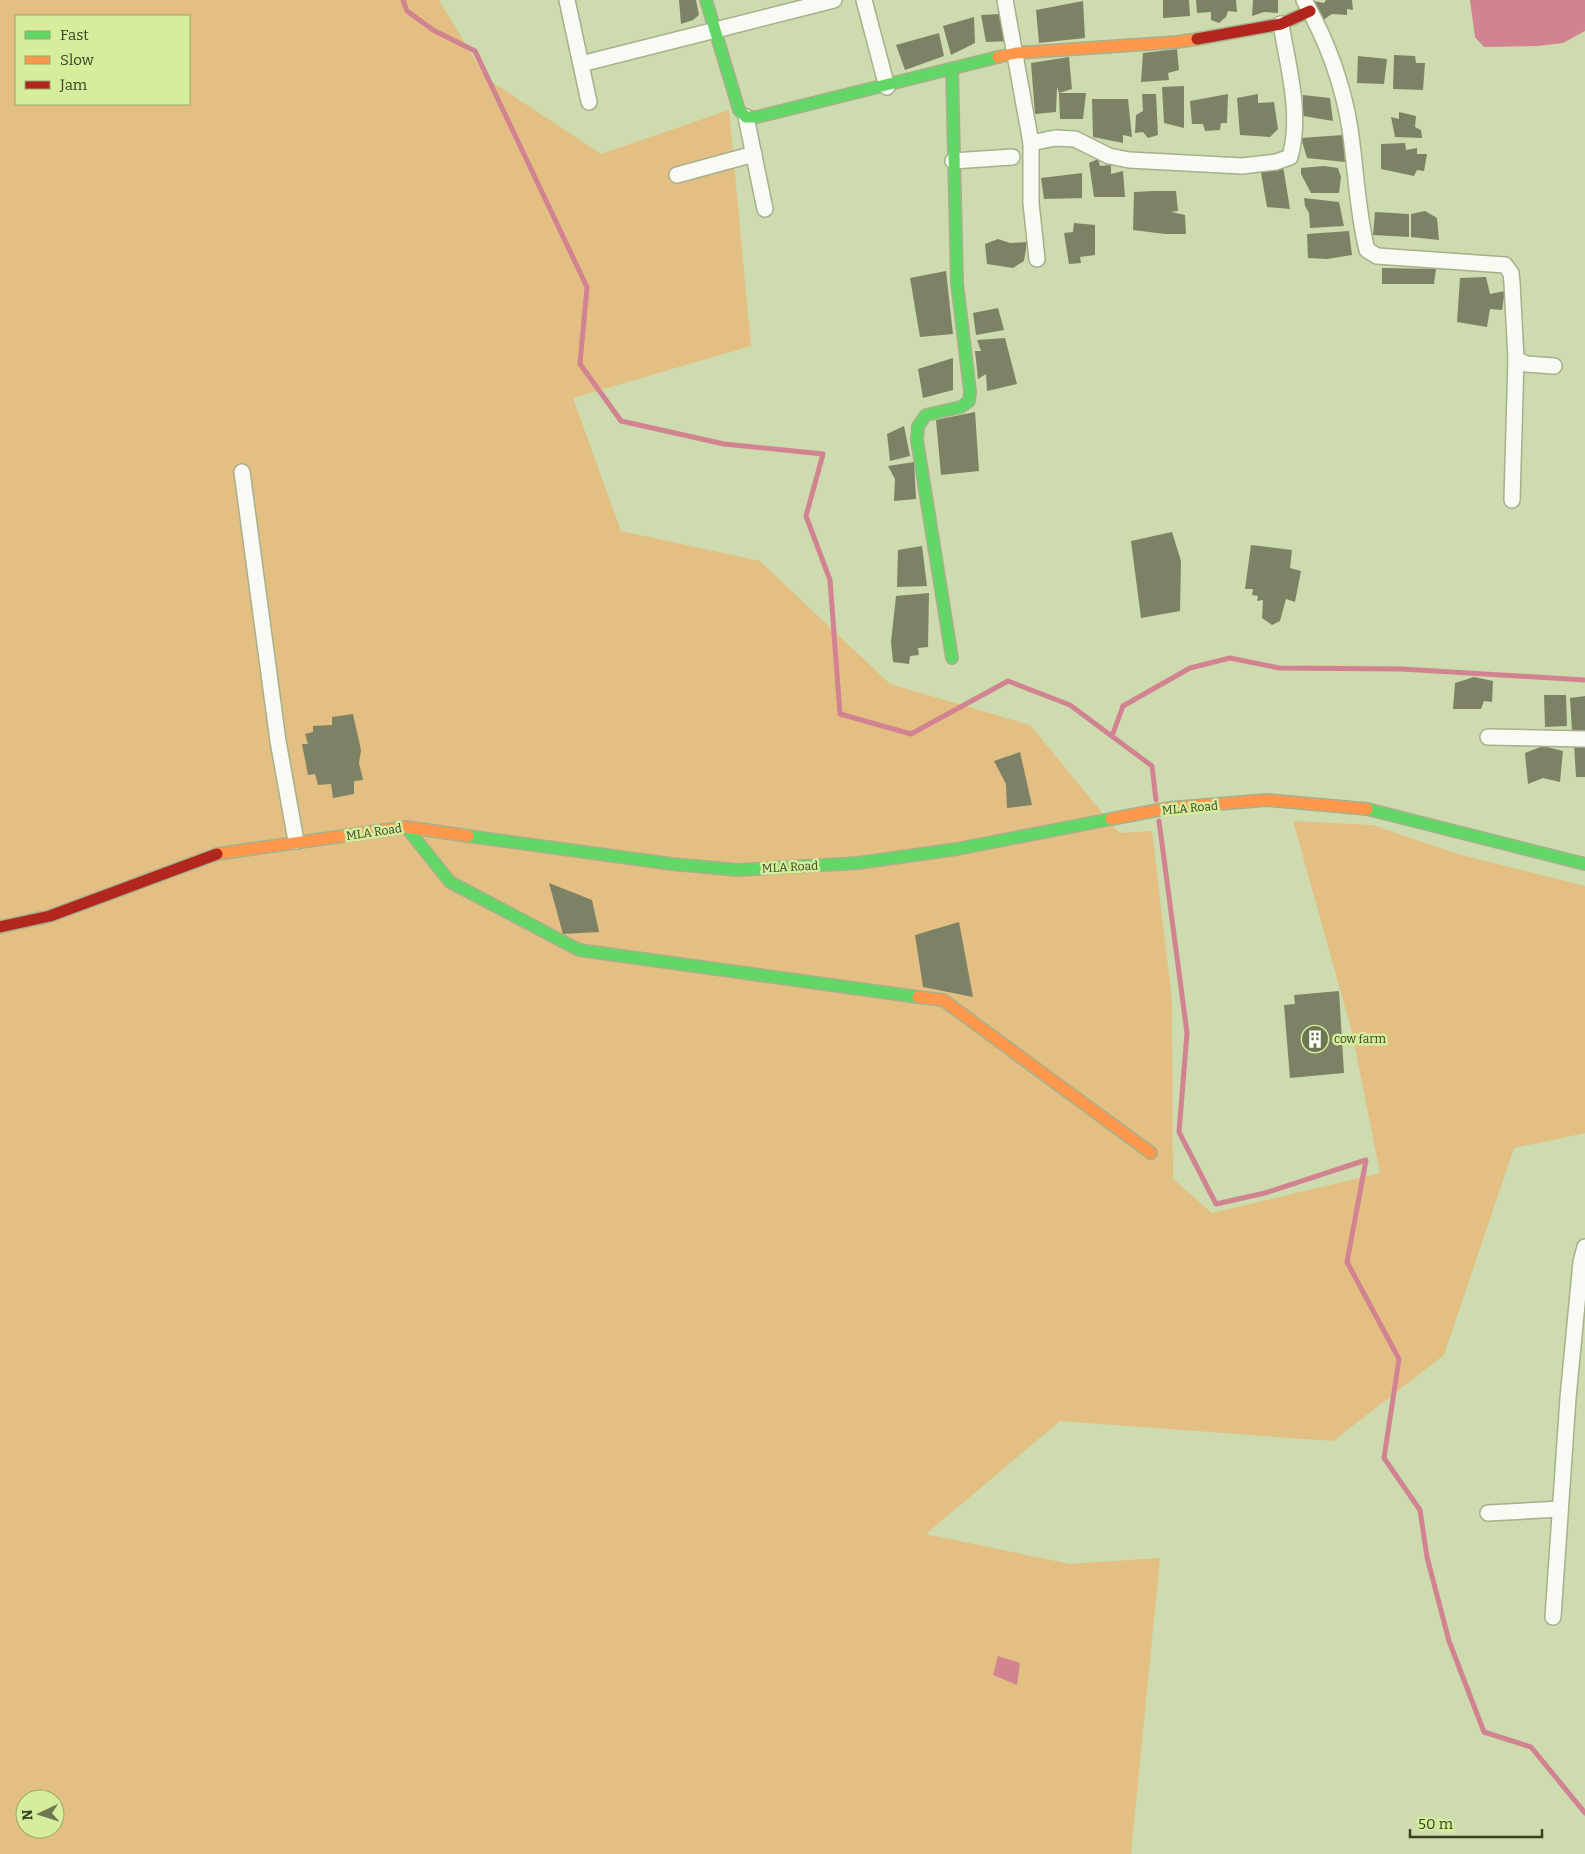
<svg xmlns="http://www.w3.org/2000/svg" width="1585" height="1854" font-family="Bitter,serif">
	<style>
		.green { fill: #e4bf83; fill-rule: evenodd }
		.water { fill: #d18391 }
		.lines { fill: none; stroke-linecap: round; stroke-linejoin: round }
		.stream { stroke: #d18391; stroke-width: 5 }
		.building { fill: #7d8266 }
		.street-casing { stroke: #a5b08c; stroke-width: 18 }
		.fast-casing { stroke: #a5b08c; stroke-width: 14 }
		.slow-casing { stroke: #a5b08c; stroke-width: 14 }
		.jam-casing { stroke: #a5b08c; stroke-width: 14 }
		.street { stroke: #f8faf3; stroke-width: 15 }
		.fast { stroke: #63d668; stroke-width: 11 }
		.slow { stroke: #ff974d; stroke-width: 11 }
		.jam { stroke: #b3261e; stroke-width: 11 }
		.labels { text-anchor: middle; stroke-width: 5; stroke-linejoin: round; paint-order: stroke }
		.street-label { font-size: 12px; fill: #384120; stroke: #d5ed9c }
		.poi-label { font-size: 12px; fill: #384120; stroke: #d5ed9c; text-anchor: start }
	</style>
	<rect width="100%" height="100%" fill="#cddbae"/>
	<path class="green" d="M0 0H439L486 78 601 154 729 110 751 346 573 398 621 531 760 561 890 684 1030 725 1119 833 1152 831 1172 1001 1173 1179 1212 1213 1380 1173 1352 1032 1293 821 1373 825 1458 854 1585 886V1133L1514 1148 1444 1355 1333 1441 1060 1421 926 1534 1070 1564 1160 1558 1131 1854H0ZM16 16H189V104H16ZM25 1799H55V1829H25Z"/>
	<g class="water">
		<path d="M1470 0H1585V31L1563 43 1538 46 1484 47 1475 37Z"/>
		<path d="M998 1656 1020 1663 1017 1685 993 1675Z"/>
	</g>
	<g class="lines">
		<g class="stream">
			<path d="M403 0 407 11 433 30 475 51 587 287 580 364 621 421 724 444 823 454 806 516 830 580 840 714 911 734 1008 681 1070 705 1152 766 1156 800"/>
			<path d="M1112 736 1123 706 1190 668 1230 658 1279 668 1402 669 1585 680"/>
			<path d="M1159 821 1187 1033 1179 1132 1216 1204 1265 1193 1366 1160 1347 1262 1399 1359 1384 1458 1420 1510 1427 1557 1449 1641 1484 1732 1531 1747 1585 1813"/>
		</g>
	</g>
	<g class="building">
		<path d="M679 0H696L699 15 693 20 681 24Z"/>
		<path d="M1163 0H1189L1190 16 1163 18Z"/>
		<path d="M1196 0H1236L1237 12 1228 11 1226 17 1219 23 1211 20V12L1197 13Z"/>
		<path d="M1253 0H1278V13L1264 12 1252 16Z"/>
		<path d="M1326 0H1352L1353 10 1347 9V15L1332 14 1323 20 1313 1 1324 3Z"/>
		<path d="M1083 1 1085 38 1039 43 1036 10Z"/>
		<path d="M1001 14 1010 41 986 42 981 15Z"/>
		<path d="M974 17 975 43 951 55 943 26Z"/>
		<path d="M939 33 944 56 905 70 896 45Z"/>
		<path d="M1177 49 1179 70 1168 73 1169 80 1141 82 1143 53Z"/>
		<path d="M1394 55 1415 56 1416 63H1425L1423 90 1393 89Z"/>
		<path d="M1358 56 1387 59 1384 84 1357 83Z"/>
		<path d="M1069 57 1072 89 1059 93 1057 87 1056 112 1035 114 1031 63Z"/>
		<path d="M1184 86V128L1164 123 1162 87Z"/>
		<path d="M1059 93H1086L1083 119H1060Z"/>
		<path d="M1142 94H1156L1158 135 1148 138 1143 132 1135 133 1136 115 1143 111Z"/>
		<path d="M1228 94 1227 123H1221L1220 130 1205 131 1203 124H1192L1190 101Z"/>
		<path d="M1258 94V103L1274 102 1278 129 1270 137 1240 135 1237 98Z"/>
		<path d="M1303 95 1330 98 1333 121 1303 116Z"/>
		<path d="M1092 99H1128L1132 137 1123 135V143L1093 137Z"/>
		<path d="M1399 112 1416 116 1415 127 1421 130 1422 138 1395 137 1391 117 1399 119Z"/>
		<path d="M1343 135 1345 162 1307 158 1301 138Z"/>
		<path d="M1405 143 1406 150 1417 148V154H1427L1424 171 1417 170 1414 176 1381 169V144Z"/>
		<path d="M1098 159 1100 166 1111 165V174L1123 171 1125 197H1094L1089 163Z"/>
		<path d="M1283 166 1290 209 1267 207 1260 167Z"/>
		<path d="M1324 166 1338 168 1341 177 1339 193H1311L1301 174V168Z"/>
		<path d="M1082 173V198L1044 199 1041 178Z"/>
		<path d="M1153 191H1176L1178 211 1171 212 1185 215 1186 234H1165L1133 230 1134 192Z"/>
		<path d="M1304 198 1339 202 1344 226 1310 228 1309 213 1305 206Z"/>
		<path d="M1425 211 1437 218 1439 240 1411 237V214Z"/>
		<path d="M1375 212 1409 214V237L1373 235Z"/>
		<path d="M1074 223 1095 225V255L1080 257 1081 263 1069 264 1064 233 1073 232Z"/>
		<path d="M1349 231 1352 255 1327 259 1308 258 1307 234Z"/>
		<path d="M998 239 1010 243 1027 242 1024 261 1013 268 987 264 985 244Z"/>
		<path d="M1382 268 1436 269 1434 284H1382Z"/>
		<path d="M946 271 953 334 920 337 910 278Z"/>
		<path d="M1486 277 1490 294 1505 291 1502 310 1490 309 1487 327 1457 322 1460 278Z"/>
		<path d="M998 308 1004 330 976 335 973 313Z"/>
		<path d="M1005 338 1017 384 987 391 986 374 978 379 975 351H981L977 340Z"/>
		<path d="M953 358V390L923 398 918 369Z"/>
		<path d="M975 412 979 471 941 475 936 420Z"/>
		<path d="M904 426 910 456 890 461 887 434Z"/>
		<path d="M914 462 916 499 894 501 895 479 888 466Z"/>
		<path d="M1172 532 1181 561 1180 611 1141 618 1131 541Z"/>
		<path d="M1251 545 1292 550 1290 568 1301 571 1295 602 1286 599 1280 621 1272 625 1262 618 1263 600 1257 601 1258 596 1252 595 1253 589H1245Z"/>
		<path d="M922 546 927 586 897 587 898 550Z"/>
		<path d="M929 593 928 647 918 648 919 655 910 656 909 664 893 662 891 642 896 596Z"/>
		<path d="M1474 677 1493 681 1492 702 1484 701 1481 709H1453L1455 683Z"/>
		<path d="M1544 695H1566L1567 726 1545 727Z"/>
		<path d="M1585 696V730L1572 731 1570 698Z"/>
		<path d="M353 714 361 750 359 763 363 780 354 781V794L333 798 331 784 318 785 315 774 308 775 302 744H308L305 734 313 732V726L332 725V717Z"/>
		<path d="M1585 743V777H1576L1574 744Z"/>
		<path d="M1543 746 1563 751 1560 782 1543 778 1528 784 1525 753Z"/>
		<path d="M1020 752 1032 805 1007 808 1006 784 994 761Z"/>
		<path d="M549 883 592 900 599 932 563 934Z"/>
		<path d="M959 922 973 997 923 987 915 935Z"/>
		<path d="M1339 991 1344 1073 1290 1078 1284 1005 1295 1004 1294 995Z"/>
	</g>
	<g class="lines">
		<g class="street-casing">
			<g id="street">
				<path d="M567 0 589 102"/>
				<path d="M864 0 887 87"/>
				<path d="M1005 0 1031 143V203L1037 259"/>
				<path d="M1304 0C1326 39 1343 84 1350 129 1356 169 1357 210 1367 250L1377 256 1505 265 1511 273 1512 283 1516 359 1526 364 1554 366"/>
				<path d="M581 64 834 0"/>
				<path d="M746 117 765 209"/>
				<path d="M1031 143 1055 138 1075 139 1109 156 1129 160 1242 166 1276 162 1290 157C1302 114 1288 67 1281 24"/>
				<path d="M953 161 1012 157"/>
				<path d="M677 175 754 154"/>
				<path d="M242 472 278 741 296 841"/>
				<path d="M1512 500 1516 359"/>
				<path d="M1488 737 1585 739"/>
				<path d="M1488 1513 1560 1509"/>
				<path d="M1553 1617 1568 1398 1581 1262 1585 1247"/>
			</g>
		</g>
		<g class="fast-casing">
			<g id="fast">
				<path d="M706 0 739 110 746 117H757L998 57"/>
				<path d="M952 69 957 283 970 391 969 401 961 407 926 415 918 426 917 440 952 658"/>
				<path d="M1367 809 1585 864"/>
				<path d="M406 827 450 882 579 950 918 997"/>
				<path d="M468 836 672 864 738 870 858 863 957 849 1111 819"/>
			</g>
		</g>
		<g class="slow-casing">
			<g id="slow">
				<path d="M998 57 1016 53 1177 42 1197 39"/>
				<path d="M1111 819 1169 808 1267 800 1367 809"/>
				<path d="M217 854 406 827 468 836"/>
				<path d="M918 997 943 1000 1151 1153"/>
			</g>
		</g>
		<g class="jam-casing">
			<g id="jam">
				<path d="M1197 39 1281 24 1310 11"/>
				<path d="M0 927 50 916 217 854"/>
			</g>
		</g>
		<use href="#street" class="street"/>
		<use href="#fast" class="fast"/>
		<use href="#slow" class="slow"/>
		<use href="#jam" class="jam"/>
	</g>
	<defs>
		<g id="building-disc" transform="scale(1.4375)"><circle r="9.5" fill="#6c7752" stroke="#d5ed9c"/><path d="M-4-6H4V6H1V3H-1V6H-4ZM-2.5-4.3h1.7v1.8h-1.7ZM.8-4.3h1.7v1.8H.8ZM-2.5-1h1.7V.8h-1.7ZM.8-1h1.7V.8H.8Z" fill="#fff"/></g>
	</defs>
	<g fill-rule="evenodd">
		<use href="#building-disc" x="1315" y="1039"/>
	</g>
	<g class="labels">
		<g class="street-label">
			<text transform="translate(1190 808) rotate(-5)" y="4">MLA Road</text>
			<text transform="translate(374 832) rotate(-8)" y="4">MLA Road</text>
			<text transform="translate(790 867) rotate(-3)" y="4">MLA Road</text>
		</g>
		<g class="poi-label">
			<text x="1334" y="1043">cow farm</text>
		</g>
	</g>
	<rect x="15" y="15" width="175" height="90" fill="#d5ed9c" stroke="#96a86a"/>
	<rect x="25" y="31" width="25" height="8" fill="#63d668" stroke="#96a86a"/>
	<text x="60" y="40" font-size="15" fill="#384120">Fast</text>
	<rect x="25" y="56" width="25" height="8" fill="#ff974d" stroke="#96a86a"/>
	<text x="60" y="65" font-size="15" fill="#384120">Slow</text>
	<rect x="25" y="81" width="25" height="8" fill="#b3261e" stroke="#96a86a"/>
	<text x="60" y="90" font-size="15" fill="#384120">Jam</text>
	<g transform="translate(40 1814) rotate(266)"><circle r="24" fill="#d5ed9c" stroke="#96a86a"/>
	<path d="M0-4L9 19L0 12L-9 19Z" fill="#6c7752"/>
	<text y="-8" font-size="14" font-weight="bold" text-anchor="middle" fill="#384120">N</text>
	</g>
	<path d="M1410 1829v8h132v-8" fill="none" stroke="#384120" stroke-width="2.5"/>
	<text x="1418" y="1829" font-size="15" fill="#384120" stroke="#d5ed9c" stroke-width="4" paint-order="stroke">50 m</text>
</svg>
